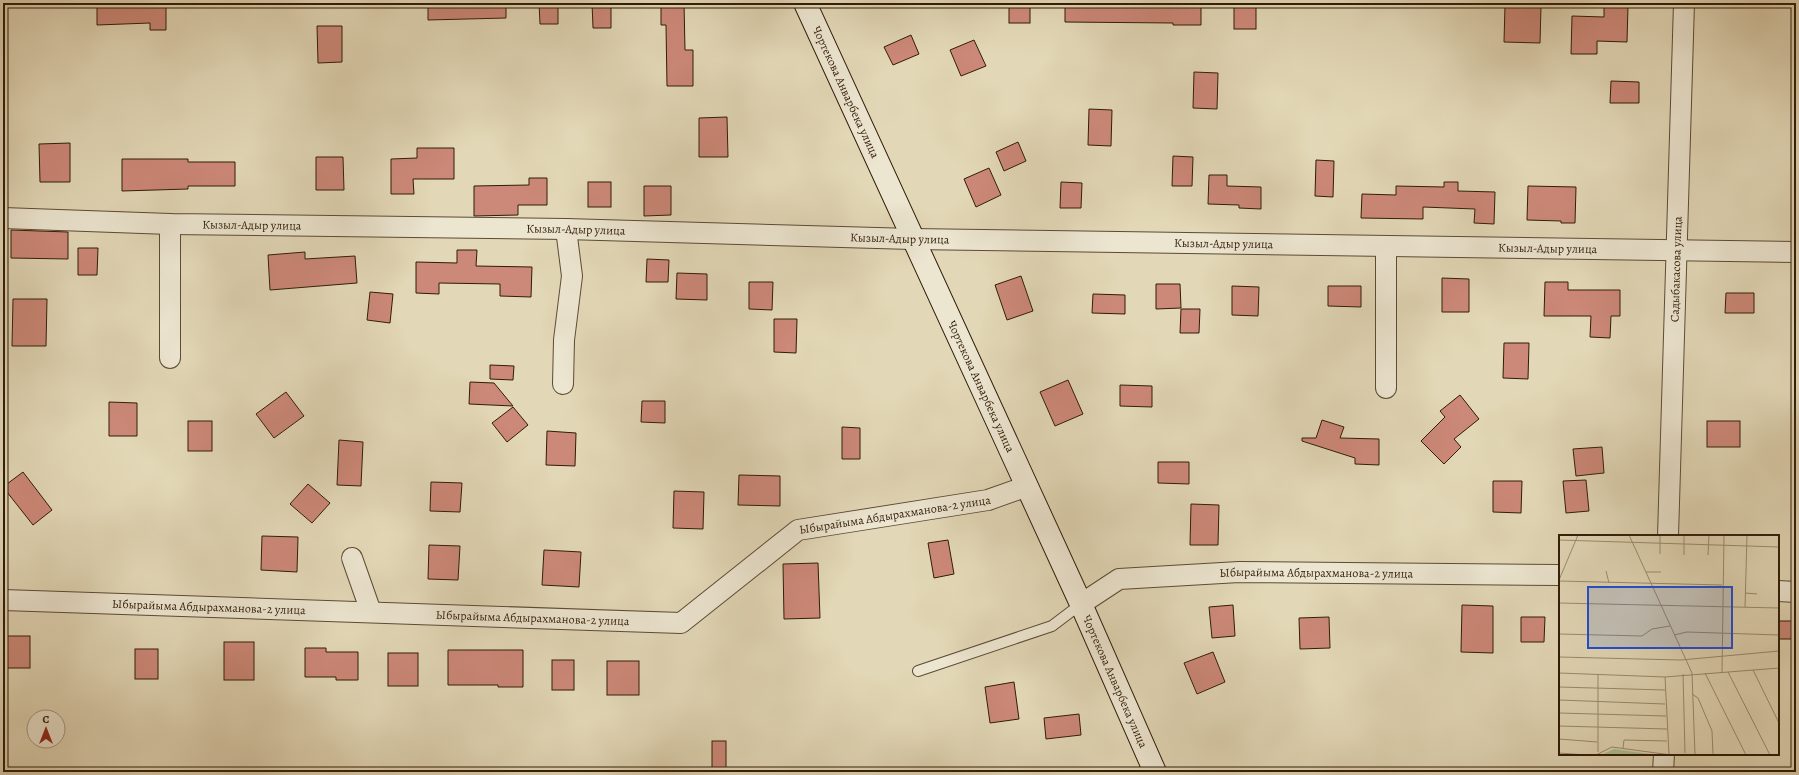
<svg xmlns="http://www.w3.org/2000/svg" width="1799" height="775" font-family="Alegreya,serif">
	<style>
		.building { fill: #cc8878; stroke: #301c08 }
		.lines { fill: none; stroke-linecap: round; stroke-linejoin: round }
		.lane-casing { stroke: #5c4b34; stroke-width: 12 }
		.street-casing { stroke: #5c4b34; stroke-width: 22 }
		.secondary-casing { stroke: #301c08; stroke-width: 24 }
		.lane { stroke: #ece5d0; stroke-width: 10 }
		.street { stroke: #ece5d0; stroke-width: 20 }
		.secondary { stroke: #ece5d0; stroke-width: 22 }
		.labels { text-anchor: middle; stroke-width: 3.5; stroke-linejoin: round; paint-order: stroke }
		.street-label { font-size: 12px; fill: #301c08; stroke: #ece5d0 }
		.inset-road { fill: none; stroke: #9b8c70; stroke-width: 1 }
		.view { fill: #1d4ed8; fill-opacity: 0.15; stroke: #1d4ed8; stroke-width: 2 }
		.inset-edge { fill: none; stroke: #301c08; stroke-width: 2 }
	</style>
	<rect width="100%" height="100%" fill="#e2d7b6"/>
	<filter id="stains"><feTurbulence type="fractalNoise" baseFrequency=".005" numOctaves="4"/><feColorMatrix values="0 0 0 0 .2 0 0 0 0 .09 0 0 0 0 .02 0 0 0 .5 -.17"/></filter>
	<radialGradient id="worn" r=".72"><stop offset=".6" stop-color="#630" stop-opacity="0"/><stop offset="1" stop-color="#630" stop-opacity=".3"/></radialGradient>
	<g class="building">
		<path d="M97 3H166V30H150V23L97 25Z"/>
		<path d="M428 3H506V18L428 20Z"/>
		<path d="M539 3H558V24H540Z"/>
		<path d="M592 3H611V28H593Z"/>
		<path d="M661 3H684L685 50H693V86H667L666 25H661Z"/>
		<rect x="1009" y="3" width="21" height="20"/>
		<path d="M1065 3H1201V25H1173V23L1065 22Z"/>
		<rect x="1234" y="3" width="22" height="26"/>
		<path d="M1505 5 1541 6 1540 43 1504 42Z"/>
		<path d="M1604 6H1628L1627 42 1597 41V54H1571L1572 16 1604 17Z"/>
		<path d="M317 26H342V62L318 63Z"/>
		<path d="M911 35 919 54 893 65 884 47Z"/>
		<path d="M974 40 986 66 961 76 950 50Z"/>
		<path d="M1194 72 1218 73 1217 109 1193 108Z"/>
		<path d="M1611 81 1639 82V103H1610Z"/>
		<path d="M1089 109 1112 110 1111 146 1088 145Z"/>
		<path d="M727 117 728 157H699V118Z"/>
		<path d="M1018 142 1026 161 1004 171 996 152Z"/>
		<path d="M70 143V182H40L39 144Z"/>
		<path d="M417 148H454V179H413L414 194H391V159L417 158Z"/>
		<path d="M1173 156 1193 157 1192 186H1172Z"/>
		<path d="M316 157H343L344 190H316Z"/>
		<path d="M122 159H188V162H235V186H188V189L122 191Z"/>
		<path d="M1316 160 1334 161 1333 197 1315 196Z"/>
		<path d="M989 168 1001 195 976 207 964 179Z"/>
		<path d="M1209 175H1227V186L1261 187V209L1239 208V205L1208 204Z"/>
		<path d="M529 178H547V205H518V215L474 216V186L529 185Z"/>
		<rect x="588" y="182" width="23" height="25"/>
		<path d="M1061 182 1082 183 1081 208H1060Z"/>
		<path d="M1444 182H1458V191L1495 192 1494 224 1474 223 1475 209 1423 207V219L1361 218 1362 194 1396 195V186L1444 187Z"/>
		<path d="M644 186H671V215L644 216Z"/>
		<path d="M1528 186 1576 187 1575 223H1561V221L1527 220Z"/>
		<path d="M11 230 68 232V259L11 258Z"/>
		<path d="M78 248H98L97 275H78Z"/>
		<path d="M457 250H477L476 266 532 267 531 297 500 296V284L439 283V294L416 293V262L457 263Z"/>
		<path d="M305 252V259L355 256 357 283 270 290 268 255Z"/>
		<path d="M647 259 669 260 668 282H646Z"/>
		<path d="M677 273 707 274V300L676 299Z"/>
		<path d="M1021 276 1033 311 1007 320 995 285Z"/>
		<path d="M1442 278 1469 279V312H1442Z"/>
		<path d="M749 282H773L772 310 749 309Z"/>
		<path d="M1545 282H1568V290H1620V316H1611L1610 338 1590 337 1591 316H1544Z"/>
		<path d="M1156 284H1180L1181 308 1156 309Z"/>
		<path d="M1232 286 1259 287 1258 316 1232 315Z"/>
		<path d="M1328 286H1361V307L1328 306Z"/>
		<path d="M370 292 393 294 390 323 367 320Z"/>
		<path d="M1726 293H1754V313H1725Z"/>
		<path d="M1093 294 1125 295V314L1092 313Z"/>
		<path d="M13 299H47L46 346H12Z"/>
		<path d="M1181 309H1200L1199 333H1180Z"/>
		<path d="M774 319H797L796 353 774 352Z"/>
		<path d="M1504 343H1529L1528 379 1503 378Z"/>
		<path d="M490 365 514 366 513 380 490 379Z"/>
		<path d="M1068 380 1083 414 1055 426 1040 392Z"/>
		<path d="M470 382 494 383 513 406 469 404Z"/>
		<path d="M1120 385 1152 386V407L1120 406Z"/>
		<path d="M286 392 304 416 274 438 256 414Z"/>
		<path d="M1460 395 1479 419 1454 439 1461 447 1444 464 1421 441 1445 417 1440 411Z"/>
		<path d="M642 401H665V423L641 422Z"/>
		<path d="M109 402 137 403V436H109Z"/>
		<path d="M513 407 528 425 507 442 492 423Z"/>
		<path d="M1322 420 1344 427 1340 438 1379 439V465L1355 464V458L1302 441V438H1316Z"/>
		<rect x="188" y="421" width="24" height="30"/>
		<rect x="1707" y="421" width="33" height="26"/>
		<path d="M842 427 860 428V459H842Z"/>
		<path d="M547 431 576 433 575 466 546 465Z"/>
		<path d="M339 440 363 442 361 486 337 485Z"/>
		<path d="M1602 447 1604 473 1576 476 1573 449Z"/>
		<path d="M1158 462H1189V484L1158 483Z"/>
		<path d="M23 472 52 510 33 525 3 487Z"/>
		<path d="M739 475 780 476V506L738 505Z"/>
		<path d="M1586 480 1589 511 1566 513 1563 481Z"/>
		<path d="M1493 481H1522L1521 513 1493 512Z"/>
		<path d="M431 482 462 483 460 512 430 511Z"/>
		<path d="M308 484 330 503 312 523 290 504Z"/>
		<path d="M674 491 704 492 703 529 673 528Z"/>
		<path d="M1191 504 1219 505 1218 545H1190Z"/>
		<path d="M262 536 298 537 297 572 261 570Z"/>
		<path d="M948 540 954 574 934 578 928 543Z"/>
		<path d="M429 545 460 546 458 580 428 579Z"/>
		<path d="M544 550 581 552 579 587 542 585Z"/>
		<path d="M818 563 820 618 784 619 783 564Z"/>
		<path d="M1233 605 1235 636 1212 638 1209 607Z"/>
		<path d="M1462 605 1493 606V653L1461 652Z"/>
		<path d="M1329 617 1330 648 1300 649 1299 618Z"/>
		<path d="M1521 617H1545L1544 642H1521Z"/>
		<rect x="1778" y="621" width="18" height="18"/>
		<rect x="3" y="636" width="27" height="32"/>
		<rect x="224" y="642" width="30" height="38"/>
		<path d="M305 648H326V652H358V680H336V677H305Z"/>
		<rect x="135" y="649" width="23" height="30"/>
		<path d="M448 650H523V687H498V685H448Z"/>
		<path d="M1213 652 1225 682 1197 694 1184 663Z"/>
		<rect x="388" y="653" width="30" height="33"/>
		<rect x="552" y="660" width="22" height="30"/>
		<rect x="607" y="661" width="32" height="34"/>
		<path d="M1014 682 1019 719 990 723 985 687Z"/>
		<path d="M1079 714 1081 735 1046 739 1044 718Z"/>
		<rect x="712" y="741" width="14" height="31"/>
	</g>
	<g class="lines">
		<g class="lane-casing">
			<path id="lane" d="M918 671 1052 626 1081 604"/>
		</g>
		<g class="street-casing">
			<g id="street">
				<path id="s1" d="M3 218 170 224 566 229 912 239 1796 252"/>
				<path d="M170 224V358"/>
				<path d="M1386 247V388"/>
				<path d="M563 384 564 340 572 276 566 229"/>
				<path id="s2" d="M1668 536 1684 3"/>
				<path d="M352 558 371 612"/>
				<path d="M1778 591 1796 592"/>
				<path id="s3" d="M3 600 681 623 798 530 988 500 1025 487"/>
				<path id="s4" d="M1081 604 1119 579 1239 572 1560 575"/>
				<path d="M1663 772 1664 754"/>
			</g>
		</g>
		<g class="secondary-casing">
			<g id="secondary">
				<path id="s5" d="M805 3 1081 604 1155 772"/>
			</g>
		</g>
		<use href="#lane" class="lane"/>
		<use href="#street" class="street"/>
		<use href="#secondary" class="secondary"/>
	</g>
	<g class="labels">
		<g class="street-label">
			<text dy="4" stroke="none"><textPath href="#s5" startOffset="98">Чортекова Анварбека улица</textPath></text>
			<text dy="4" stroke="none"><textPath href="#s1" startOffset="249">Кызыл-Адыр улица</textPath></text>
			<text dy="4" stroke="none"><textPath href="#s1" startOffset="573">Кызыл-Адыр улица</textPath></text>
			<text dy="4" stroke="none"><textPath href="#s1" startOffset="897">Кызыл-Адыр улица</textPath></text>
			<text dy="4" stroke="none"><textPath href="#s1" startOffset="1221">Кызыл-Адыр улица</textPath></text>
			<text dy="4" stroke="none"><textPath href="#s1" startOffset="1545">Кызыл-Адыр улица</textPath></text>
			<text dy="4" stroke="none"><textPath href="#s2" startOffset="267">Садыбакасова улица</textPath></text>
			<text dy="4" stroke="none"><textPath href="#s5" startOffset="422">Чортекова Анварбека улица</textPath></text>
			<text dy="4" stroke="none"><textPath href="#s3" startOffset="926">Ыбырайыма Абдырахманова-2 улица</textPath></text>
			<text dy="4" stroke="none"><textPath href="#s4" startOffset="243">Ыбырайыма Абдырахманова-2 улица</textPath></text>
			<text dy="4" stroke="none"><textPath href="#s3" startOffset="206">Ыбырайыма Абдырахманова-2 улица</textPath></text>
			<text dy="4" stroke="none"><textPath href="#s3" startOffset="530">Ыбырайыма Абдырахманова-2 улица</textPath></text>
			<text dy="4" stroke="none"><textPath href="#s5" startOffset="746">Чортекова Анварбека улица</textPath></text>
		</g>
	</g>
	<g transform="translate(1559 535)">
		<rect width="220" height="220" fill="#e2d7b6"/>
		<path d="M55 214 97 220H42Z" fill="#adbf93"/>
		<path class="inset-road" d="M70 0 133 138 136 220M101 0V19M0 5 220 12M125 20V0M149 20 150 0M47 36 50 48M87 37H102M0 45 19 0M0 46 163 50M186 58 198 59M0 68 220 73M186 72 188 0M0 99 83 101 93 94 111 91M115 100 128 97 220 100M0 122 122 125 220 116M194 135 220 188M169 137 211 220M0 138 106 142 220 133M146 138 187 220M163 138 165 0M124 139 126 218M106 142 110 219M0 152 106 155M133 159 139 163 153 196 154 220M0 165 106 169M0 178 107 181M0 191 108 194M0 204 38 207M64 213 65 205 108 206M39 217V140M0 218 28 220M37 220 53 212 112 220"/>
		<path class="view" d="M29 52H173V113H29Z"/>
		<rect width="220" height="220" class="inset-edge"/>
	</g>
	<rect width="1799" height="775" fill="none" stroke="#e2d7b6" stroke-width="16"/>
	<rect x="4" y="4" width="1791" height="767" fill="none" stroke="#301c08" stroke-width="2"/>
	<rect x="8" y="8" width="1783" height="759" fill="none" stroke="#301c08"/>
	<g transform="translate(46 729)"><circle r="19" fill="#ece5d0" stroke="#a19580"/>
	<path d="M0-3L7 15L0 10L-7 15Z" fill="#8f2418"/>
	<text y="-6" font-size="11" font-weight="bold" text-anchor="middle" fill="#301c08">С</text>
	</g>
	<rect width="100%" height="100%" filter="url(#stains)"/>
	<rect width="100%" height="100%" fill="url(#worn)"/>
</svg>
